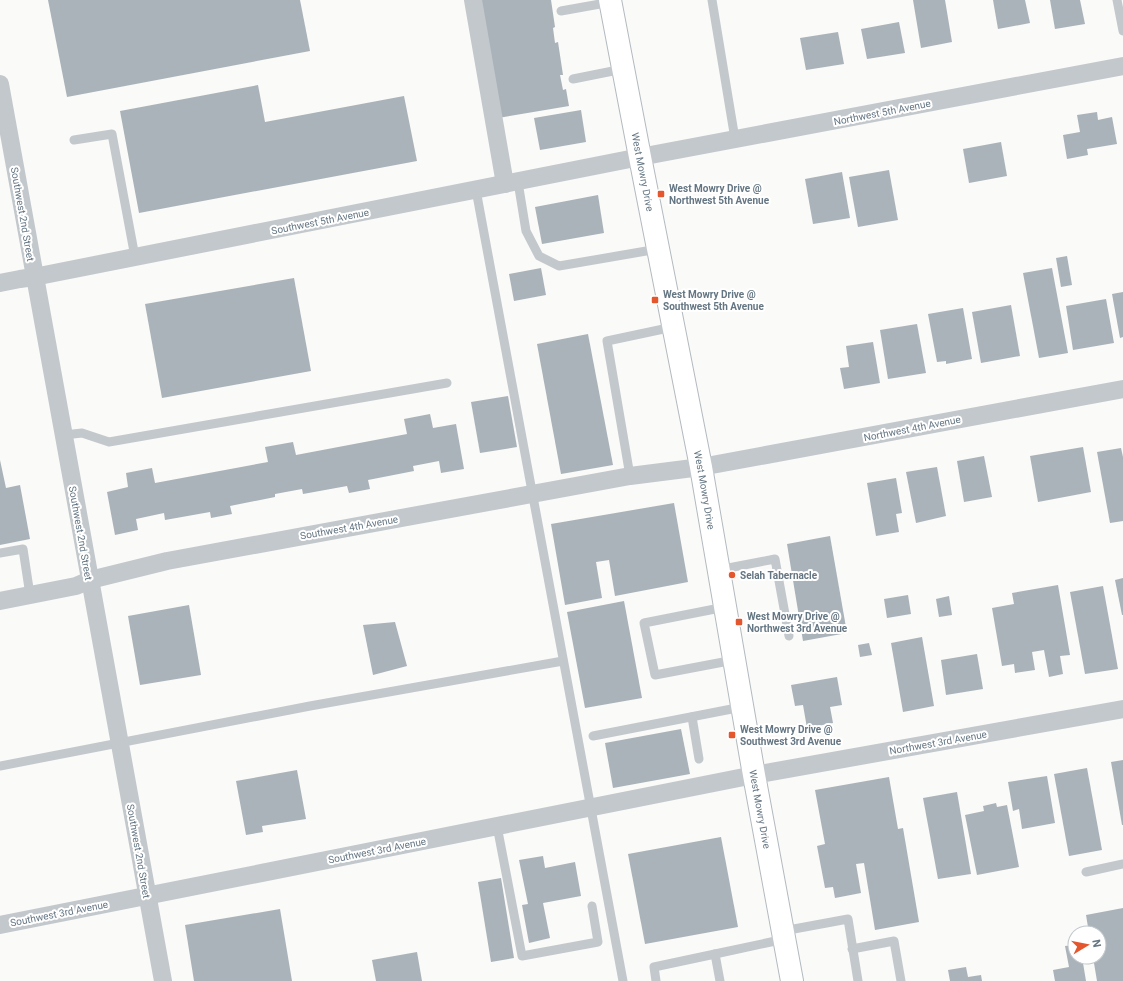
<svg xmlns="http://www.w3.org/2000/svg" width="1123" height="981" font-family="Roboto,sans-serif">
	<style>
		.building { fill: #aab3b9 }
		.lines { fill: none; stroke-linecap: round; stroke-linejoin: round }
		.secondary-casing { stroke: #b3babf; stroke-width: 24 }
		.lane { stroke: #c3c8cc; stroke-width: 9 }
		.street { stroke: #c3c8cc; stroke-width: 18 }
		.secondary { stroke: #fff; stroke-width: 22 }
		.poi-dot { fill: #e4572e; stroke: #fff; stroke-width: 1.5 }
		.labels { text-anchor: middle; stroke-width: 4; stroke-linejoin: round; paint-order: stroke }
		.street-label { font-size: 10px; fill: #657683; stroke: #fff }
		.poi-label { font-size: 10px; font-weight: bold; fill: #657683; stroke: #fff; text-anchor: start }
	</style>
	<rect width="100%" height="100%" fill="#fafaf8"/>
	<g class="building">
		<path d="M48 0H300L310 51 67 97Z"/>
		<path d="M478 0H551L555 27 553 28 555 43 558 42 563 75H560L563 90 566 89 569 106 498 118Z"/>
		<path d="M913 0H945L952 42 921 48Z"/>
		<path d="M993 0H1025L1030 23 998 29Z"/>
		<path d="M1050 0H1080L1085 24 1055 29Z"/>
		<path d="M899 22 905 53 867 59 861 29Z"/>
		<path d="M838 32 844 64 806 70 800 38Z"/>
		<path d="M258 85 265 122 404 96 417 161 139 213 120 111Z"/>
		<path d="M581 110 586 142 540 150 534 118Z"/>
		<path d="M1097 112 1098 120 1112 117 1117 144 1087 149 1088 155 1067 159 1063 135 1080 132 1077 115Z"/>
		<path d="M1001 142 1007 176 969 183 963 149Z"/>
		<path d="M889 170 898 220 858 227 849 177Z"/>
		<path d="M842 172 850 218 813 224 805 179Z"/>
		<path d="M598 195 604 233 542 244 535 207Z"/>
		<path d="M1067 256 1072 285 1061 287 1056 258Z"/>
		<path d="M541 268 546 295 514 301 509 274Z"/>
		<path d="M1052 268 1068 353 1039 358 1023 273Z"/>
		<path d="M294 278 311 371 162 398 145 304Z"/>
		<path d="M1123 292V337L1120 338 1112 294Z"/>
		<path d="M1106 299 1114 343 1073 350 1066 306Z"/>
		<path d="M1011 305 1020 356 981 363 972 312Z"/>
		<path d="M963 308 972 359 946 364V361L937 362 928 314Z"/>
		<path d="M917 324 926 373 888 379 880 330Z"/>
		<path d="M588 334 613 465 561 474 537 344Z"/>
		<path d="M873 342 880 383 844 389 840 368 849 367 846 346Z"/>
		<path d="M508 396 517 447 480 453 471 402Z"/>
		<path d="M430 414 433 428 456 424 464 469 441 473 439 461 413 466 414 471 368 480 370 489 349 493 347 486 303 494 302 489 275 494V497L230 506 232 514 211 518 210 512 165 520 164 513 136 519 138 530 115 535 107 492 128 487 126 473 152 468 155 483 268 462 265 447 293 442 296 455 407 434 404 419Z"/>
		<path d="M1083 447 1091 492 1038 502 1030 456Z"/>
		<path d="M1121 448 1123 457V521L1110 523 1097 452Z"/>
		<path d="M984 456 992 497 964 502 957 461Z"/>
		<path d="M0 460 6 488 20 485 30 539 0 545Z"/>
		<path d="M937 467 946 516 916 523 906 472Z"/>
		<path d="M896 478 902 513 896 514 899 532 876 536 867 483Z"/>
		<path d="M674 503 688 582 615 596 609 560 596 562 602 598 565 605 551 524Z"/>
		<path d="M830 536 847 633 803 641 787 544Z"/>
		<path d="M1123 578V615H1122L1115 580Z"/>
		<path d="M1058 585 1070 655 1060 656 1063 674 1049 677 1044 650 1032 652 1035 670 1015 673 1014 664 1002 666 992 608 1014 604 1012 593Z"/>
		<path d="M1103 586 1118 669 1085 674 1070 592Z"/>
		<path d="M908 595 911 614 887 618 884 599Z"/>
		<path d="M949 596 952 615 939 617 936 599Z"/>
		<path d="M624 601 642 698 585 708 567 612Z"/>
		<path d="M189 605 201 675 140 685 128 616Z"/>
		<path d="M395 622 407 666 373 675 363 625Z"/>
		<path d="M922 637 934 706 903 712 891 643Z"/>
		<path d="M869 643 872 655 860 657 858 645Z"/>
		<path d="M977 654 983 689 946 695 941 660Z"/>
		<path d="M837 677 842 705 830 707 833 723 807 728 803 705 795 706 791 685Z"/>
		<path d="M681 729 690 774 613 788 605 743Z"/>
		<path d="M1123 760V825H1122L1111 762Z"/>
		<path d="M1087 768 1102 850 1069 856 1054 774Z"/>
		<path d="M297 770 306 819 262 826 263 832 246 835 236 781Z"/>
		<path d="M1047 776 1055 823 1022 829 1019 809 1013 811 1008 782Z"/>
		<path d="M889 777 898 829 903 828 919 922 875 930 864 863 856 864 861 893 835 898 833 887 825 888 817 846 825 844 815 790Z"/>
		<path d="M957 792 971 874 938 879 923 798Z"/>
		<path d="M996 803 997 807 1007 805 1019 867 977 875 965 815 984 811 983 806Z"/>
		<path d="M721 837 738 927 645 944 628 854Z"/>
		<path d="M543 856 545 868 575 862 581 896 543 903 550 938 529 943 522 905 528 904 519 860Z"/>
		<path d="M501 878 514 958 491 962 478 882Z"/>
		<path d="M1123 908V981H1097L1093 957H1099V933H1089L1086 915Z"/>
		<path d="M280 909 292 981H194L185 925Z"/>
		<path d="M1075 945V957H1082L1086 981H1055L1053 970 1069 967 1065 946Z"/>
		<path d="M417 952 422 981H376L372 960Z"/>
		<path d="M966 967 968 977 981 975 982 981H950L948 970Z"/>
	</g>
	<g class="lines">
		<g class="secondary-casing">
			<g id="secondary">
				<path id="s1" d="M610 0 640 157 701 467 754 775 792 981"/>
			</g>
		</g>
		<g class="lane">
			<path d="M712 0 735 139"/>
			<path d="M1117 0 1123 31"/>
			<path d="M561 11 611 2"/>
			<path d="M573 79 623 69"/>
			<path d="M74 140 112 134 135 257"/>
			<path d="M518 182 526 231 539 256 559 266 658 249"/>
			<path d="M476 190 623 981"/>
			<path d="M64 435 82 433 109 442 447 383"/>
			<path d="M630 476 607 341 673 327"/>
			<path d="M0 553 23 549 30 595"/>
			<path d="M718 570 775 559 789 636"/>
			<path d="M725 607 644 623 655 675 734 660"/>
			<path d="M692 717 699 759"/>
			<path d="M593 736 742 707"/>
			<path d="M0 766 310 706 563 661"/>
			<path d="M497 826 522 956 598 942 592 906"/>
			<path d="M1086 872 1123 864"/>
			<path d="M783 931 848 919 858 981"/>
			<path d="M852 949 894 941 901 981"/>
			<path d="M715 954 785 939"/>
			<path d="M656 981 654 967 715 954 720 981"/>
		</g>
		<g class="street">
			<path d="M473 0 505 184"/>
			<path d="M0 84 163 981"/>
			<path d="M0 283 20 279 34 277 640 157 1123 66"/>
			<path d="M0 601 76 586 90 580 167 561 630 476 701 467 1123 389"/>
			<path d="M0 925 754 775 1123 709"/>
		</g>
		<use href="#secondary" class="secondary"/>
	</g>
	<g class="poi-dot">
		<rect x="657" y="190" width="8" height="8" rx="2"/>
		<rect x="651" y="296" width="8" height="8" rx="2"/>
		<circle cx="732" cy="575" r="4"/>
		<rect x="735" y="618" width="8" height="8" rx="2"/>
		<rect x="728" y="731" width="8" height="8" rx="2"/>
	</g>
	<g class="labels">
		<g class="street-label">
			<text transform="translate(882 112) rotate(-11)" y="4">Northwest 5th Avenue</text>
			<text dy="4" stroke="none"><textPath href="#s1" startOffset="175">West Mowry Drive</textPath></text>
			<text transform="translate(23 214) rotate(80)" y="4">Southwest 2nd Street</text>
			<text transform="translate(320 221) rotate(-11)" y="4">Southwest 5th Avenue</text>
			<text transform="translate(912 428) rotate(-11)" y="4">Northwest 4th Avenue</text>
			<text dy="4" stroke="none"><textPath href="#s1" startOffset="499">West Mowry Drive</textPath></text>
			<text transform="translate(349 527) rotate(-10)" y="4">Southwest 4th Avenue</text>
			<text transform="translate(81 533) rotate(80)" y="4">Southwest 2nd Street</text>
			<text transform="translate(938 742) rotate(-10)" y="4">Northwest 3rd Avenue</text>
			<text dy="4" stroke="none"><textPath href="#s1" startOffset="823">West Mowry Drive</textPath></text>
			<text transform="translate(377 850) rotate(-11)" y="4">Southwest 3rd Avenue</text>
			<text transform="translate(139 851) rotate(80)" y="4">Southwest 2nd Street</text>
			<text transform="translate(59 913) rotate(-11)" y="4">Southwest 3rd Avenue</text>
		</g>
		<g class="poi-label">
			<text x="669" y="192">West Mowry Drive @<tspan x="669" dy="12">Northwest 5th Avenue</tspan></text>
			<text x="663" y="298">West Mowry Drive @<tspan x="663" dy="12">Southwest 5th Avenue</tspan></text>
			<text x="740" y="579">Selah Tabernacle</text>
			<text x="747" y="620">West Mowry Drive @<tspan x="747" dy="12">Northwest 3rd Avenue</tspan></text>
			<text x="740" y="733">West Mowry Drive @<tspan x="740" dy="12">Southwest 3rd Avenue</tspan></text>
		</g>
	</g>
	<g transform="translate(1087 945) rotate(80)"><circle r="19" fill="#ffffff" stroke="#c1c8cd"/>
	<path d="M0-3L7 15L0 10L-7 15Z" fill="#e4572e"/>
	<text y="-6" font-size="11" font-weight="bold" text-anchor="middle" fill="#657683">N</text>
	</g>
</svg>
